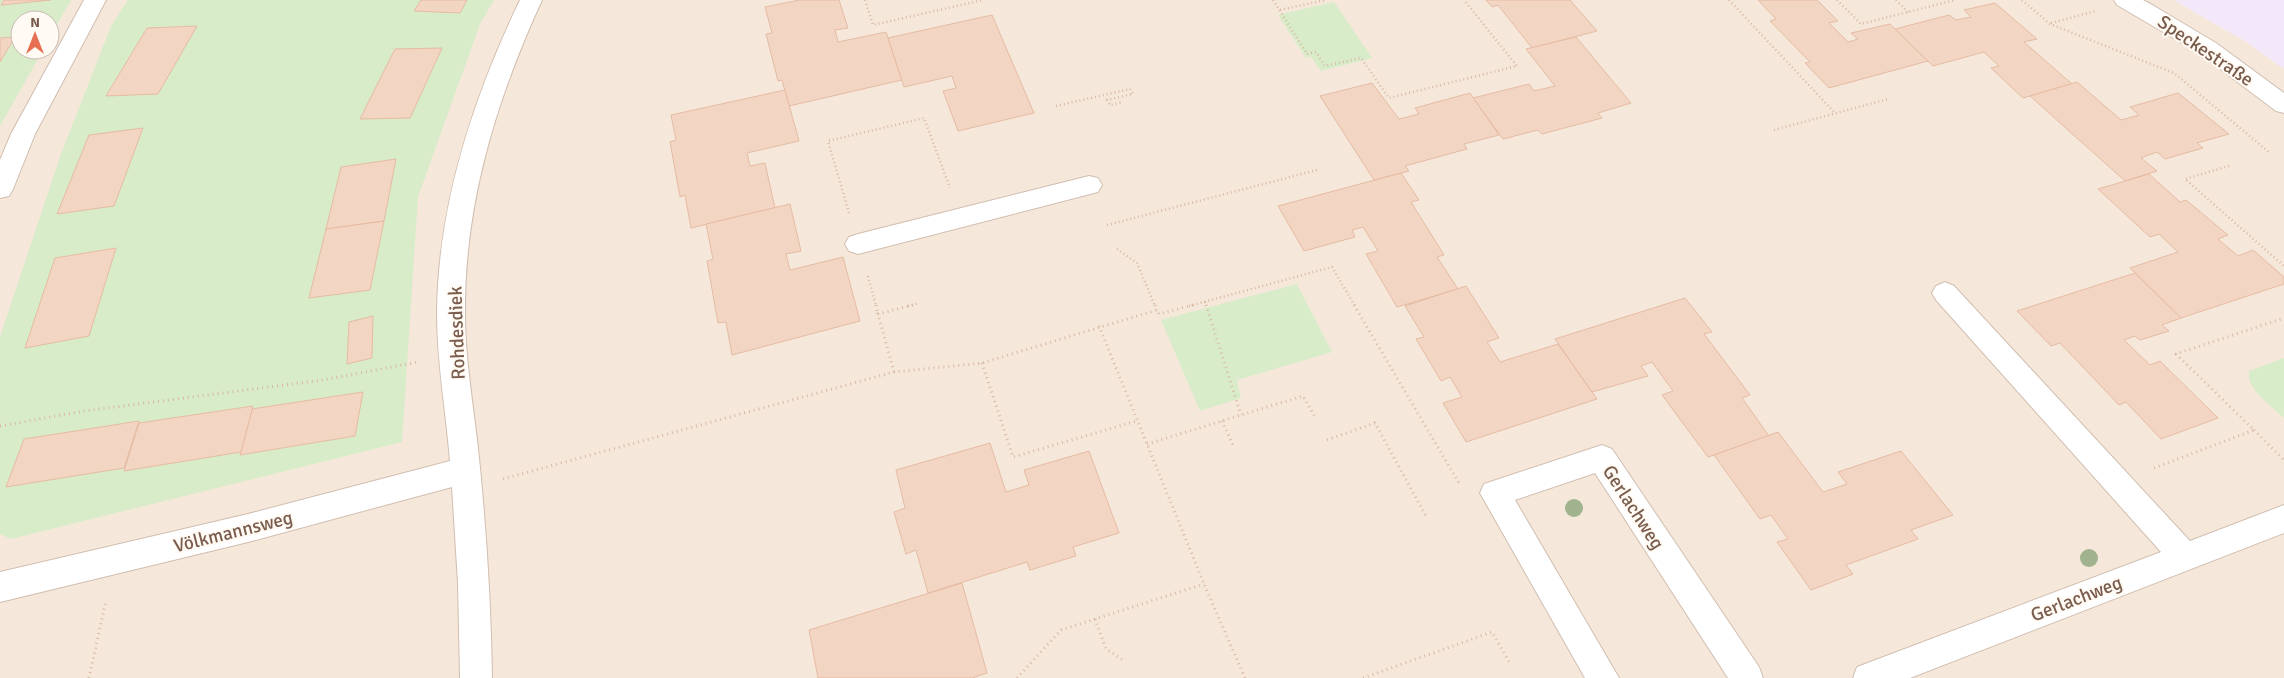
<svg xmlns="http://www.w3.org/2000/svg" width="2284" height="678" font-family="Signika,sans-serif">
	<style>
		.residential { fill: #f5e8da; fill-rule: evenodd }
		.education { fill: #f3e8fa }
		.green { fill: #d8ecc9 }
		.building { fill: #f3d5c3; stroke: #e6bba3 }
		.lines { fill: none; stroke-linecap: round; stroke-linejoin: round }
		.minor-casing { stroke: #d1beb0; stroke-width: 2 }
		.path-far1 { stroke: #d9b8a5; stroke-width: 2.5; stroke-dasharray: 1 3; stroke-linecap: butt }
		.path { stroke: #d9b8a5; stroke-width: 3; stroke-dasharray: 1 4; stroke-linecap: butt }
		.minor { fill: #fff; fill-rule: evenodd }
		.tree { fill: #a0b28e }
		.labels { text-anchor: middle; stroke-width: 4; stroke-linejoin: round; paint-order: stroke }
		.street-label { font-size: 19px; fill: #7a5c4d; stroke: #fffaf3 }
	</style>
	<rect width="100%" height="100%" fill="#fdf6ec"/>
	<path class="residential" d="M0 0H2174L2248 43 2284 69V678H0ZM20 20H50V50H20Z"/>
	<path class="education" d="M2174 0H2284V69L2248 43Z"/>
	<g class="green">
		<path d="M0 0H71L50 37V20H20V50H43L0 126Z"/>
		<path d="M128 0H494L480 24 418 197 402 442 11 539 0 534V337L61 154 111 26Z"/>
		<path d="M1334 2 1372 58 1321 71 1311 57 1306 58 1278 15Z"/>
		<path d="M1297 284 1332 352 1237 380 1241 398 1200 411 1161 320Z"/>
		<path d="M2284 358V418C2271 405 2246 390 2249 371Z"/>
	</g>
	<g class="building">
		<path d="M4 0H51L1 5Z"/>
		<path d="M421 0H467L460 13 414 11Z"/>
		<path d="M800 0H839L848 28 835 30 838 42 886 32 902 80 789 106 782 80 778 81 766 34 772 33 765 7Z"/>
		<path d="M1486 0H1570L1597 31 1532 48 1498 5 1492 7Z"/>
		<path d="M1758 0H1817L1838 21 1829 23 1848 42 1858 39 1851 33 1890 24 1928 61 1829 88 1805 63 1810 62 1770 21 1776 19Z"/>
		<path d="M1995 3 2037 39 2024 42 2072 84 2023 98 1991 68 1999 66 1984 52 1933 66 1895 29 1949 15 1956 20 1971 17 1964 10Z"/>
		<path d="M992 15 1034 113 958 131 943 91 956 88 952 76 904 87 888 38Z"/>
		<path d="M197 26 158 94 106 96 147 28Z"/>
		<path d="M15 37 0 62V38Z"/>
		<path d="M1576 37 1631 103 1598 113 1602 118 1542 134 1538 130 1503 139 1473 98 1529 84 1534 91 1555 86 1526 49Z"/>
		<path d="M442 48 410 118 360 119 395 49Z"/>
		<path d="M2077 82 2121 120 2139 115 2130 107 2178 93 2229 134 2197 143 2203 148 2165 159 2157 152 2141 158 2157 171 2125 181 2030 96Z"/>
		<path d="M1372 83 1399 119 1419 114 1415 108 1470 93 1499 135 1464 144 1467 149 1405 166 1409 171 1374 180 1320 96Z"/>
		<path d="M785 90 799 141 747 153 750 166 765 163 775 208 691 228 685 195 680 197 670 142 676 140 671 115Z"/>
		<path d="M143 128 114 206 57 214 89 135Z"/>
		<path d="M396 159 384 221 326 229 341 167Z"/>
		<path d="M1401 173 1419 200 1411 202 1444 255 1437 257 1458 289 1397 307 1366 254 1378 251 1363 227 1352 230 1355 237 1304 251 1278 206Z"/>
		<path d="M2149 174 2180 202 2186 200 2228 235 2218 239 2238 256 2253 250 2284 277V284L2181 318 2130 268 2178 252 2159 234 2150 237 2098 189Z"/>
		<path d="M790 204 801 251 786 254 790 270 843 257 860 321 732 355 726 322 718 323 707 261 713 259 706 224Z"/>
		<path d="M384 221 370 290 309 298 326 229Z"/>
		<path d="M116 248 89 336 25 348 55 258Z"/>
		<path d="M2135 273 2181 318 2162 325 2169 331 2140 340 2135 336 2124 340 2150 365 2160 361 2218 418 2161 439 2126 402 2119 405 2060 343 2051 346 2017 311Z"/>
		<path d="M1466 286 1499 338 1487 342 1500 362 1558 344 1597 399 1466 442 1443 403 1462 397 1450 377 1441 381 1416 339 1424 337 1405 306Z"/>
		<path d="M1685 298 1712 332 1704 334 1750 395 1742 398 1769 436 1708 457 1662 395 1673 391 1652 362 1641 366 1648 376 1592 392 1555 339Z"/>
		<path d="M373 316 372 358 347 364 349 322Z"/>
		<path d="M363 392 355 436 240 455 252 409Z"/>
		<path d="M253 406 241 452 124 471 139 423Z"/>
		<path d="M139 421 124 468 6 487 24 439Z"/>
		<path d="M1778 432 1823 492 1847 484 1838 472 1901 451 1953 515 1911 530 1918 539 1846 565 1853 574 1811 590 1777 542 1788 539 1771 515 1760 519 1714 455Z"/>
		<path d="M990 443 1006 492 1029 485 1024 470 1089 451 1119 533 1073 547 1076 556 1030 570 1027 562 928 593 916 550 906 554 894 512 905 508 896 470Z"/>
		<path d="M962 583 987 673 972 678H818L809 630Z"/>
	</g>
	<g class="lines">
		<g class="minor-casing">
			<g id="minor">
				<path d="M84 0H106L35 134 13 189 9 196 0 198V160L11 134Z"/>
				<path d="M520 0H542C497 98 464 203 465 313 465 358 473 403 478 448 486 525 491 601 492 678H460L458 583 452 487 248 542 0 602V572L248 514 450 461C446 412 437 363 437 313 438 204 473 98 520 0Z"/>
				<path d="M2114 0H2143L2154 6 2216 43 2284 93V113L2276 111 2199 53 2117 5Z"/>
				<path d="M1089 176 1098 178 1102 185 1098 192 858 254 849 251 845 244 849 237 858 234Z"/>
				<path d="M1945 282 1954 286 2190 541 2284 505V533L1910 678H1853L1857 667 2161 552 1936 300 1932 293 1936 286Z"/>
				<path d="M1602 445 1612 449 1759 667 1763 678H1728L1595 473 1515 500 1619 678H1585L1480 493 1484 484Z"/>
			</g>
		</g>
		<g class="path-far1">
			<path d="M865 0 873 25 983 0"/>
			<path d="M1273 0 1307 54 1316 52 1325 66 1361 58 1389 98 1517 66 1464 0"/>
			<path d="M1729 0 1835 113"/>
			<path d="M1837 0 1861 24 1955 0"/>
			<path d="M1896 0 1908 12"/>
			<path d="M2022 0 2050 24 2174 73 2270 153"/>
			<path d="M1280 10 1325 0"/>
			<path d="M2051 23 2096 11"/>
			<path d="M1056 106 1130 89 1133 94 1107 100 1110 105 1123 102"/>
			<path d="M1774 130 1888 99"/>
			<path d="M2229 166 2185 179 2284 266"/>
			<path d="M849 213 828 141 924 118 950 188"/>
			<path d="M1107 225 1317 170"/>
			<path d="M1117 249 1137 263 1155 306"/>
			<path d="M868 276 876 306"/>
			<path d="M1205 302 1206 306"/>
			<path d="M908 306 919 303"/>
			<path d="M1189 306 1332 267 1355 306"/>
		</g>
		<g class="path">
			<path d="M876 305 878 314"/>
			<path d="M1155 305 1157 310"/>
			<path d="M1206 305 1241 415"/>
			<path d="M1354 305 1459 483"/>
			<path d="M1099 326 1204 584 1245 678"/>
			<path d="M982 363 1013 457 1137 421"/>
			<path d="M894 372 878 314 913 305"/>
			<path d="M1222 421 1234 447"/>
			<path d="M0 426 84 411 323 380 418 362"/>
			<path d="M2254 430 2284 460"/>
			<path d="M1327 440 1375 423 1427 518"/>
			<path d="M1147 444 1303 396 1316 419"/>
			<path d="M2154 468 2254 430 2176 354 2284 318"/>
			<path d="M503 479 894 372 982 363 1157 310 1159 314 1193 305"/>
			<path d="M1095 619 1106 649 1123 660"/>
			<path d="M89 678 106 600"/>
			<path d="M1017 678 1061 630 1204 584"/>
			<path d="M1363 678 1492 632 1511 665"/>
		</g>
		<use href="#minor" class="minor"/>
	</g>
	<g class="tree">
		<circle cx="1574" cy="508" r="9"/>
		<circle cx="2089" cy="558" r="9"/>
	</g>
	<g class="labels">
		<g class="street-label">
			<text transform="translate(2206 50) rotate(34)" y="7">Speckestraße</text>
			<text transform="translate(456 333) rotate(-92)" y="7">Rohdesdiek</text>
			<text transform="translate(1634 507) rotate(57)" y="7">Gerlachweg</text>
			<text transform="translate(233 531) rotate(-14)" y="7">Völkmannsweg</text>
			<text transform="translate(2076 598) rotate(-21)" y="7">Gerlachweg</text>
		</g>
	</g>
	<g transform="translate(35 35)"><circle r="24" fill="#fffaf3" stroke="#cabbb1"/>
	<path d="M0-4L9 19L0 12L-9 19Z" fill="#e76f51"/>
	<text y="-8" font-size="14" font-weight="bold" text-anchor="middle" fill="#7a5c4d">N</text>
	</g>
</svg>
